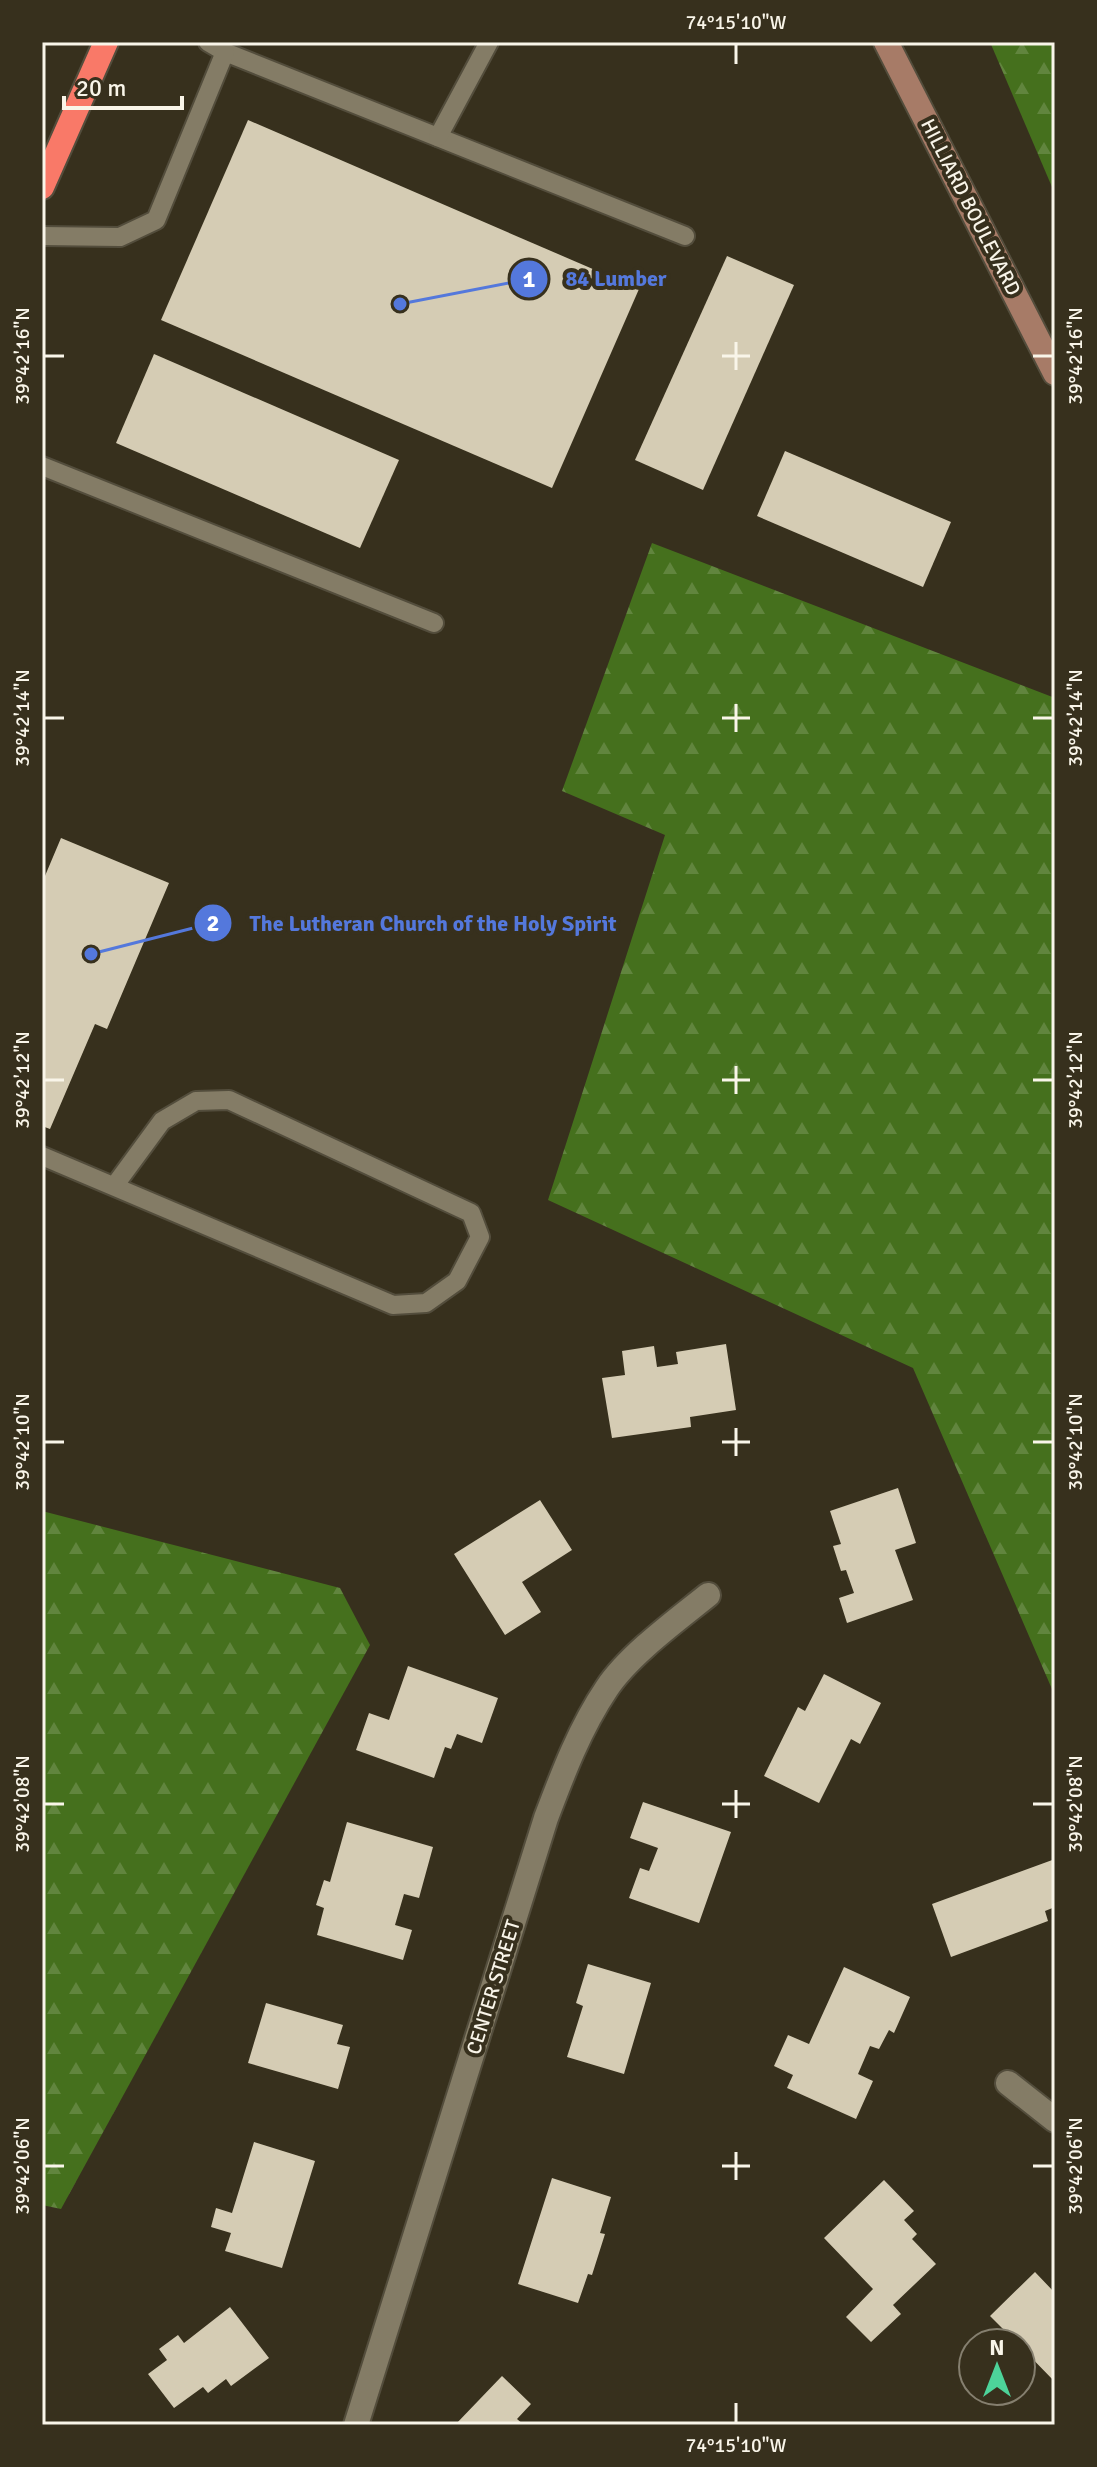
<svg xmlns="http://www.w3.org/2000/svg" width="1097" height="2467" font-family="Signika,sans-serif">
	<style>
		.forest { fill: url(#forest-firs) }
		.building { fill: #d5ccb4 }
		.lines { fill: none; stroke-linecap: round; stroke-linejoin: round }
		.lane-casing { stroke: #534d3c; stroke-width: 22 }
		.street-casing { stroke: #534d3c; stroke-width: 28 }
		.secondary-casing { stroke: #534d3c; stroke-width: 28 }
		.highway-casing { stroke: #534d3c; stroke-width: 28 }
		.lane { stroke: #847c66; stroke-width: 18 }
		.street { stroke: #847c66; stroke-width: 24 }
		.secondary { stroke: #a77b67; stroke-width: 24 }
		.highway { stroke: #f97968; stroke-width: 24 }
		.ticks { fill: none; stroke: #f9f5e9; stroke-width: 3 }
		.labels { text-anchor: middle; stroke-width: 8; stroke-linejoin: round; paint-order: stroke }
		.street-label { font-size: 20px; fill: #f9f5e9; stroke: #37301d }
		.leader { fill: none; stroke: #5478dc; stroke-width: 3 }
		.callout-dot { fill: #5478dc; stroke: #37301d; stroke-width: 3 }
		.mark-label { font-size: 24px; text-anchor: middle; font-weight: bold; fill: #fff }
		.callout-label { font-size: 22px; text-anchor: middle; font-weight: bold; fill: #5478dc; stroke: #37301d; stroke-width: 8; stroke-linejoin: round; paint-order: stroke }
		.neatline { fill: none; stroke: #f9f5e9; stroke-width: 3 }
		.ticks-label { font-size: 20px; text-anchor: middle; fill: #f9f5e9 }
	</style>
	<defs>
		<pattern id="forest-firs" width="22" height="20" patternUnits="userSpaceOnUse" patternTransform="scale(2)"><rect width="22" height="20" fill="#45701d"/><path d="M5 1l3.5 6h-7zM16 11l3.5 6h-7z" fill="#61853e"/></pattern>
	</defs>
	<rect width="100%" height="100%" fill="#37301d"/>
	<g class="forest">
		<path d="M990 42H1055V194Z"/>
		<path d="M652 543 1055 698V1696L913 1368 548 1200 665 835 562 791Z"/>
		<path d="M42 1511 340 1588 370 1645 61 2209 42 2205Z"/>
	</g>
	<g class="building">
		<path d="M248 120 639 289 552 488 161 320Z"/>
		<path d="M727 256 794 285 703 490 635 460Z"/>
		<path d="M154 354 399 460 360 548 116 443Z"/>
		<path d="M785 451 951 522 923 587 757 516Z"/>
		<path d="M61 838 169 883 107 1029 95 1024 50 1129 42 1126V883Z"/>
		<path d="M726 1344 736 1410 690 1417 691 1427 612 1438 602 1378 625 1375 622 1351 654 1346 657 1367 678 1364 676 1352Z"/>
		<path d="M898 1488 916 1543 895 1550 913 1600 847 1623 839 1598 854 1593 846 1570 841 1571 833 1546 841 1544 830 1511Z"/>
		<path d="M540 1500 572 1550 522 1582 541 1612 505 1635 454 1554Z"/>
		<path d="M408 1666 498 1698 482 1743 457 1734 451 1749 445 1747 434 1778 356 1750 369 1713 389 1720Z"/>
		<path d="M824 1674 881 1703 860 1744 851 1739 819 1803 764 1776 798 1707 805 1711Z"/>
		<path d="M643 1802 731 1832 699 1923 629 1898 640 1868 649 1871 658 1848 630 1838Z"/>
		<path d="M347 1822 433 1847 419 1898 404 1894 395 1925 412 1930 403 1960 317 1935 324 1908 316 1905 324 1880 330 1882Z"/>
		<path d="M1055 1859V1907L1045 1911 1048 1921 951 1957 932 1904Z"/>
		<path d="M588 1964 651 1983 624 2074 567 2057 583 2006 576 2003Z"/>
		<path d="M844 1967 910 1997 894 2033 889 2030 879 2049 870 2046 858 2074 873 2081 856 2119 787 2088 793 2075 774 2066 788 2035 809 2044Z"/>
		<path d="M266 2003 343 2025 337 2044 350 2047 338 2089 248 2063Z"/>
		<path d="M254 2142 315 2161 282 2268 225 2251 231 2233 211 2227 216 2208 232 2213Z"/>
		<path d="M552 2178 611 2197 600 2233 605 2234 592 2275 588 2274 578 2303 518 2284Z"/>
		<path d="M884 2180 914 2211 904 2220 917 2234 912 2239 936 2264 893 2305 901 2314 871 2342 846 2317 873 2289 824 2238Z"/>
		<path d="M1035 2272 1055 2293V2382L1021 2347V2343H1017L990 2316Z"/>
		<path d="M230 2307 269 2358 231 2386 226 2379 208 2393 203 2387 174 2408 148 2374 167 2360 159 2349 178 2335 184 2343Z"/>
		<path d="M502 2376 531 2404 517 2419 524 2425H455Z"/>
	</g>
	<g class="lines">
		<g class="lane-casing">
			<g id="lane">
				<path d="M208 42 225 52 685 236"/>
				<path d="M438 137 489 42"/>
				<path d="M42 236 120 237 156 220 225 52"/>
				<path d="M42 466 434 623"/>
				<path d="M42 1156 393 1305 426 1303 457 1281 480 1237 471 1213 229 1100 196 1101 162 1121 115 1185"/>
			</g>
		</g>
		<g class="street-casing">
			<g id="street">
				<path d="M1008 2083 1055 2120"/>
				<path d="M356 2425 546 1818C563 1773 580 1728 607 1688 629 1655 677 1620 708 1595"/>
			</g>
		</g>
		<g class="secondary-casing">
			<path id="secondary" d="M886 42 1055 373"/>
		</g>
		<g class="highway-casing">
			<path id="highway" d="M42 187 106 42"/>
		</g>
		<use href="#lane" class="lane"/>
		<use href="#street" class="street"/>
		<use href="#secondary" class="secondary"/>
		<use href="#highway" class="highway"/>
	</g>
	<path class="ticks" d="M736 44V64M736 342V370M44 356H64M722 356H750M1033 356H1053M736 704V732M44 718H64M722 718H750M1033 718H1053M736 1066V1094M44 1080H64M722 1080H750M1033 1080H1053M736 1428V1456M44 1442H64M722 1442H750M1033 1442H1053M736 1790V1818M44 1804H64M722 1804H750M1033 1804H1053M736 2152V2180M44 2166H64M722 2166H750M1033 2166H1053M736 2403V2423"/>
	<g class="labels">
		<g class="street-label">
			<text transform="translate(971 207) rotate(63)" y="7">HILLIARD BOULEVARD</text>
			<text transform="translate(493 1987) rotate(-73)" y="7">CENTER STREET</text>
		</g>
	</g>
	<path class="leader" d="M400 304L529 279M91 954L213 923"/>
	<g class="callout-dot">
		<circle cx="400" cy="304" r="8"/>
		<circle cx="91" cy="954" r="8"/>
		<circle cx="529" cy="279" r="20"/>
		<circle cx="213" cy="923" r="20"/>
	</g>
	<g class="mark-label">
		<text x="529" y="287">1</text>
		<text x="213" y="931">2</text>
	</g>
	<g class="callout-label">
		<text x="616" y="286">84 Lumber</text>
		<text x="433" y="931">The Lutheran Church of the Holy Spirit</text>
	</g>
	<rect width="1097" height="2467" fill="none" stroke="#37301d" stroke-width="88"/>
	<g transform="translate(997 2367)"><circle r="38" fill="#37301d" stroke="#857f6f" stroke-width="2"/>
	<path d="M0-6L14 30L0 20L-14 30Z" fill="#4dd39a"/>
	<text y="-12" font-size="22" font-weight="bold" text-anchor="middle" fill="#f9f5e9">N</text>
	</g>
	<path d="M64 96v12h118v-12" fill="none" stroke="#f9f5e9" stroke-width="4"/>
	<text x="76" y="96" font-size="24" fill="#f9f5e9" stroke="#37301d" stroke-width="6" paint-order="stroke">20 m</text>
	<rect x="44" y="44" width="1009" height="2379" class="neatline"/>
	<g class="ticks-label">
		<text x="736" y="29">74°15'10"W</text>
		<text transform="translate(22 356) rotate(-90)" y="7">39°42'16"N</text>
		<text transform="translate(1075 356) rotate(-90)" y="7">39°42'16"N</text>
		<text transform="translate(22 718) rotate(-90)" y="7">39°42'14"N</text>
		<text transform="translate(1075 718) rotate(-90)" y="7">39°42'14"N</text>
		<text transform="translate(22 1080) rotate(-90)" y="7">39°42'12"N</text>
		<text transform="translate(1075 1080) rotate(-90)" y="7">39°42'12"N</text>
		<text transform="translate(22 1442) rotate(-90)" y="7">39°42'10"N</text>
		<text transform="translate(1075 1442) rotate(-90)" y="7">39°42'10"N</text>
		<text transform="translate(22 1804) rotate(-90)" y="7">39°42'08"N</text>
		<text transform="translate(1075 1804) rotate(-90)" y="7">39°42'08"N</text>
		<text transform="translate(22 2166) rotate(-90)" y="7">39°42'06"N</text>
		<text transform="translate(1075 2166) rotate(-90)" y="7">39°42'06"N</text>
		<text x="736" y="2452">74°15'10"W</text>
	</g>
</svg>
